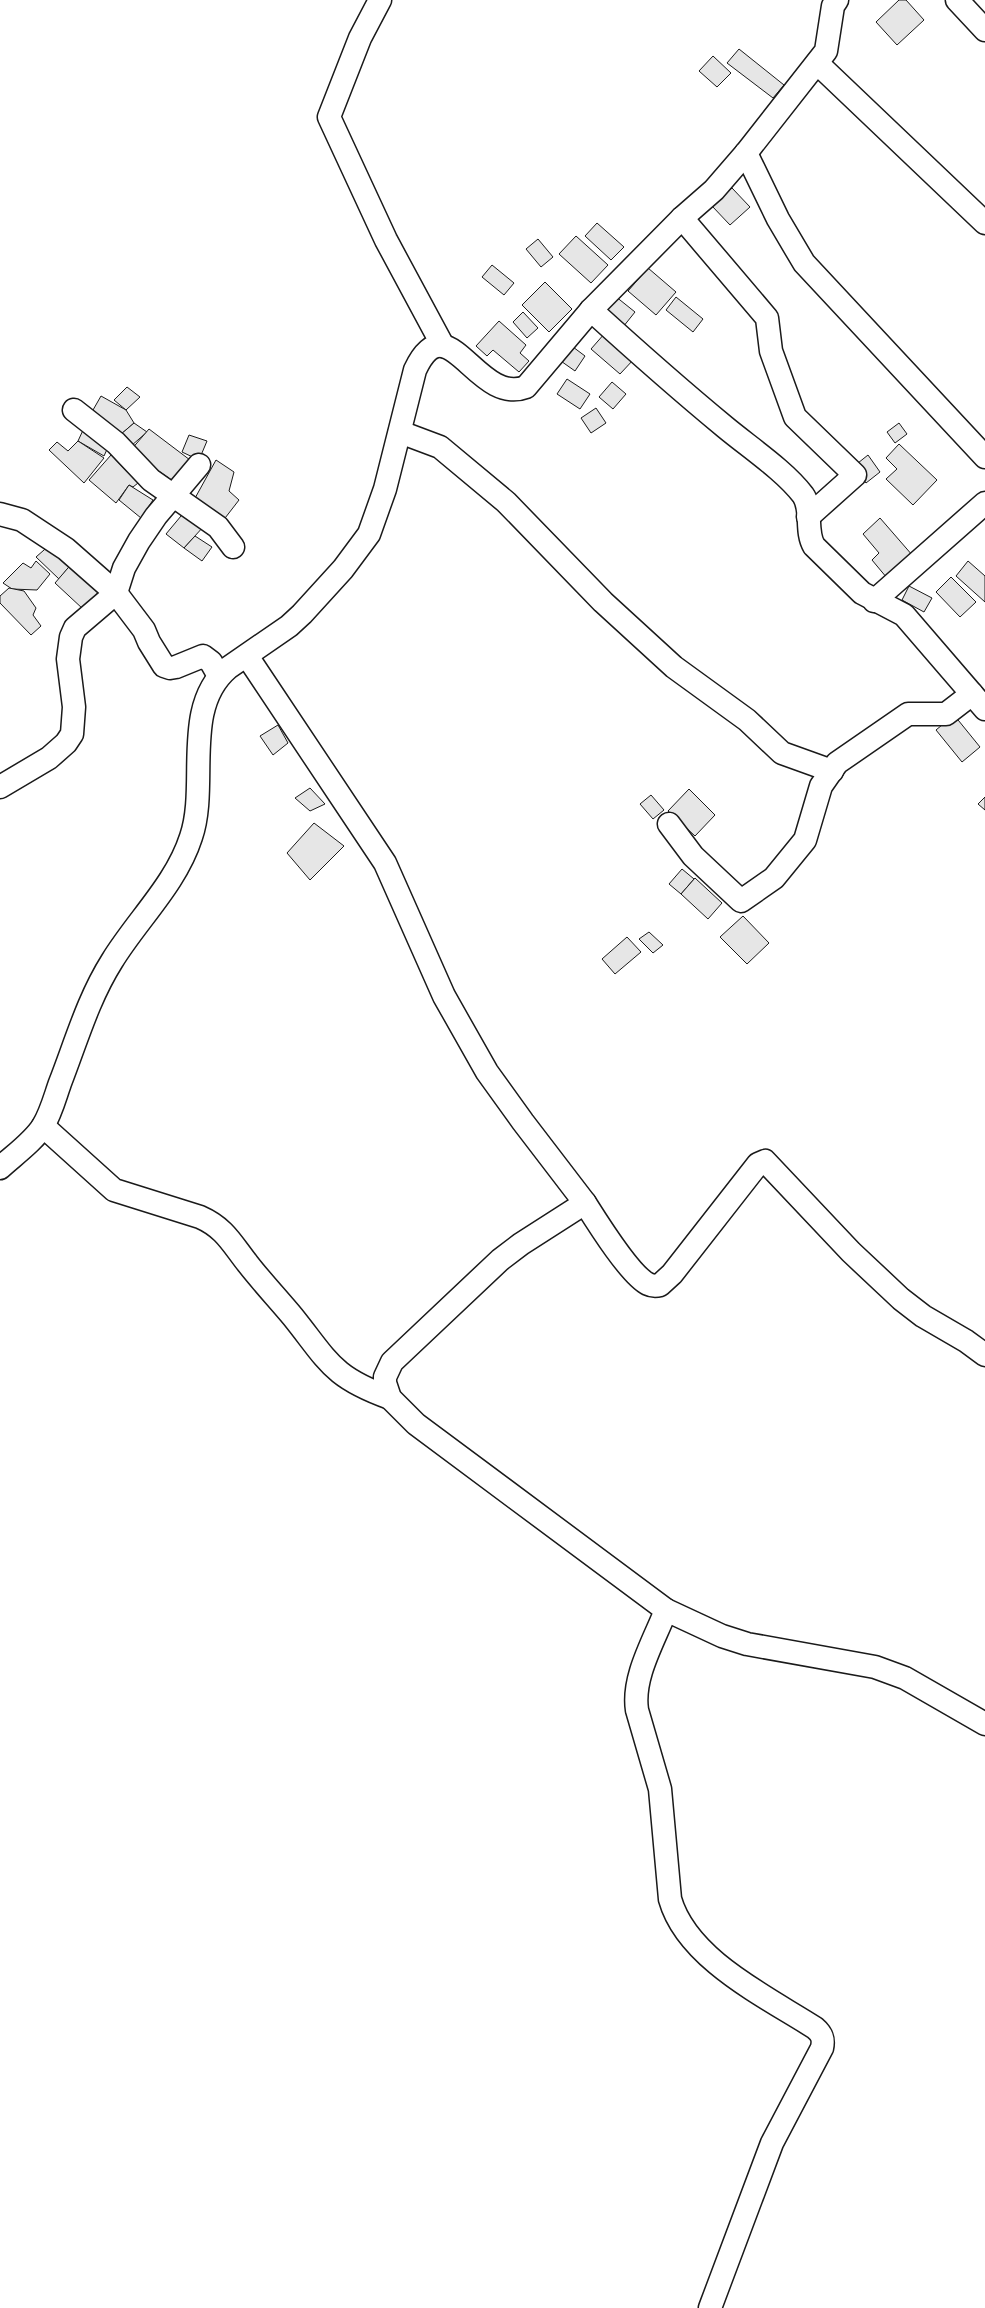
<svg xmlns="http://www.w3.org/2000/svg" width="985" height="2308" font-family="Overpass,sans-serif">
	<style>
		.building { fill: #e6e6e6; stroke: #1a1a1a }
		.lines { fill: none; stroke-linecap: round; stroke-linejoin: round }
		.minor-casing { stroke: #1a1a1a; stroke-width: 25 }
		.minor { stroke: #fff; stroke-width: 22 }
	</style>
	<rect width="100%" height="100%" fill="#fff"/>
	<g class="building">
		<path d="M899 0H906L924 20 897 45 876 22Z"/>
		<path d="M739 49 784 85 773 98 727 63Z"/>
		<path d="M713 56 731 73 717 87 699 71Z"/>
		<path d="M732 188 750 207 730 225 712 206Z"/>
		<path d="M597 223 624 247 611 260 585 236Z"/>
		<path d="M576 236 608 265 591 283 559 254Z"/>
		<path d="M538 239 553 257 541 267 526 249Z"/>
		<path d="M492 265 514 283 504 295 482 277Z"/>
		<path d="M648 268 676 292 656 315 628 291Z"/>
		<path d="M545 282 572 309 549 332 522 305Z"/>
		<path d="M615 296 635 312 623 327 603 311Z"/>
		<path d="M676 297 703 319 693 332 666 310Z"/>
		<path d="M523 312 538 328 527 338 513 322Z"/>
		<path d="M499 321 526 345 520 353 529 361 519 372 493 350 487 356 476 346Z"/>
		<path d="M605 333 634 359 620 374 591 349Z"/>
		<path d="M569 344 585 356 575 371 558 359Z"/>
		<path d="M567 379 590 394 580 409 557 394Z"/>
		<path d="M612 382 626 394 613 409 599 397Z"/>
		<path d="M127 387 140 397 126 410 114 400Z"/>
		<path d="M101 396 126 410 134 423 120 435 93 410Z"/>
		<path d="M596 408 606 423 591 433 581 418Z"/>
		<path d="M134 423 147 432 131 446 120 435Z"/>
		<path d="M899 423 907 434 895 443 887 432Z"/>
		<path d="M84 428 109 445 104 456 78 441Z"/>
		<path d="M149 429 190 460 173 481 130 451Z"/>
		<path d="M189 435 207 441 199 460 182 452Z"/>
		<path d="M78 441 104 458 84 483 49 450 57 442 68 451Z"/>
		<path d="M899 444 937 480 913 505 886 479 897 469 886 458Z"/>
		<path d="M111 455 138 483 133 487 129 485 116 503 89 480Z"/>
		<path d="M868 455 880 472 866 483 853 467Z"/>
		<path d="M216 460 234 472 229 491 239 500 222 522 194 500Z"/>
		<path d="M129 485 153 500 141 518 119 500Z"/>
		<path d="M186 510 204 526 184 548 166 534Z"/>
		<path d="M880 518 913 556 887 578 872 560 879 553 863 534Z"/>
		<path d="M195 536 212 547 202 561 184 548Z"/>
		<path d="M52 543 74 561 59 579 36 557Z"/>
		<path d="M36 561 50 574 37 590 12 589 3 583 23 563 31 568Z"/>
		<path d="M74 561 104 586 83 609 55 583Z"/>
		<path d="M968 561 985 576V602L956 576Z"/>
		<path d="M951 577 976 602 960 617 936 592Z"/>
		<path d="M909 586 932 598 924 612 902 600Z"/>
		<path d="M9 588 24 591 36 608 33 615 41 626 31 635 0 603V596Z"/>
		<path d="M954 715 980 747 962 762 936 730Z"/>
		<path d="M278 725 288 743 273 755 260 736Z"/>
		<path d="M310 788 325 804 310 811 295 798Z"/>
		<path d="M689 789 715 815 695 836 668 811Z"/>
		<path d="M651 795 664 810 653 819 640 804Z"/>
		<path d="M985 797V810L978 804Z"/>
		<path d="M314 823 344 846 310 880 287 853Z"/>
		<path d="M682 869 694 879 681 894 669 884Z"/>
		<path d="M695 878 722 903 708 919 681 894Z"/>
		<path d="M743 916 769 943 747 964 720 937Z"/>
		<path d="M649 932 663 945 653 953 639 939Z"/>
		<path d="M627 937 641 952 615 974 602 959Z"/>
	</g>
	<g class="lines">
		<g class="minor-casing">
			<g id="minor">
				<path d="M380 0 360 38 329 117 386 240 443 346"/>
				<path d="M957 0 985 30"/>
				<path d="M817 63 985 223"/>
				<path d="M746 153 778 219 804 263 985 457"/>
				<path d="M682 218 767 318 771 351 795 417 855 475 808 517"/>
				<path d="M591 310C635 350 679 389 725 427 749 447 785 471 803 495 813 509 805 531 814 546L862 593 904 615 985 709"/>
				<path d="M74 410 116 443 151 480 218 527 233 547"/>
				<path d="M400 432 440 447 506 502 603 602 674 667 747 720 782 753 832 771"/>
				<path d="M0 514 22 520 66 549 116 593 144 630 149 642 164 666 170 668 176 667 203 656 211 662 219 676"/>
				<path d="M874 601 985 503"/>
				<path d="M247 656 385 863 444 996 487 1072 523 1122 585 1203 521 1244 500 1260 392 1362 385 1377V1383L390 1398 416 1424 666 1610C654 1641 632 1677 637 1710L660 1789 670 1899C687 1959 765 1996 815 2028 822 2034 824 2039 822 2048L772 2143 710 2308"/>
				<path d="M0 787 49 758 66 743 72 734 74 707 68 659 71 637 75 628 116 593 124 568 139 541 156 516 199 465"/>
				<path d="M669 824 693 856 741 901 774 878 805 840 821 786 837 763 908 714H946L972 694"/>
				<path d="M43 1126 114 1190 200 1217C225 1228 232 1244 248 1264 262 1282 278 1299 293 1317 329 1362 332 1377 390 1398"/>
				<path d="M0 1168C14 1155 33 1142 43 1126 51 1113 55 1097 60 1083 76 1042 88 999 112 961 137 920 176 884 191 837 209 785 181 708 228 668L289 626 302 614 343 569 369 534 385 489 415 370C448 300 476 406 526 387L591 310 682 218 714 190 746 153 826 51 833 6 837 0"/>
				<path d="M585 1203C597 1222 630 1275 648 1284 652 1286 656 1286 660 1285L672 1274 758 1164 765 1161 851 1252 901 1299 923 1316 966 1341 985 1355"/>
				<path d="M666 1610 722 1636 747 1644 875 1667 905 1678 985 1724"/>
			</g>
		</g>
		<use href="#minor" class="minor"/>
	</g>
</svg>
